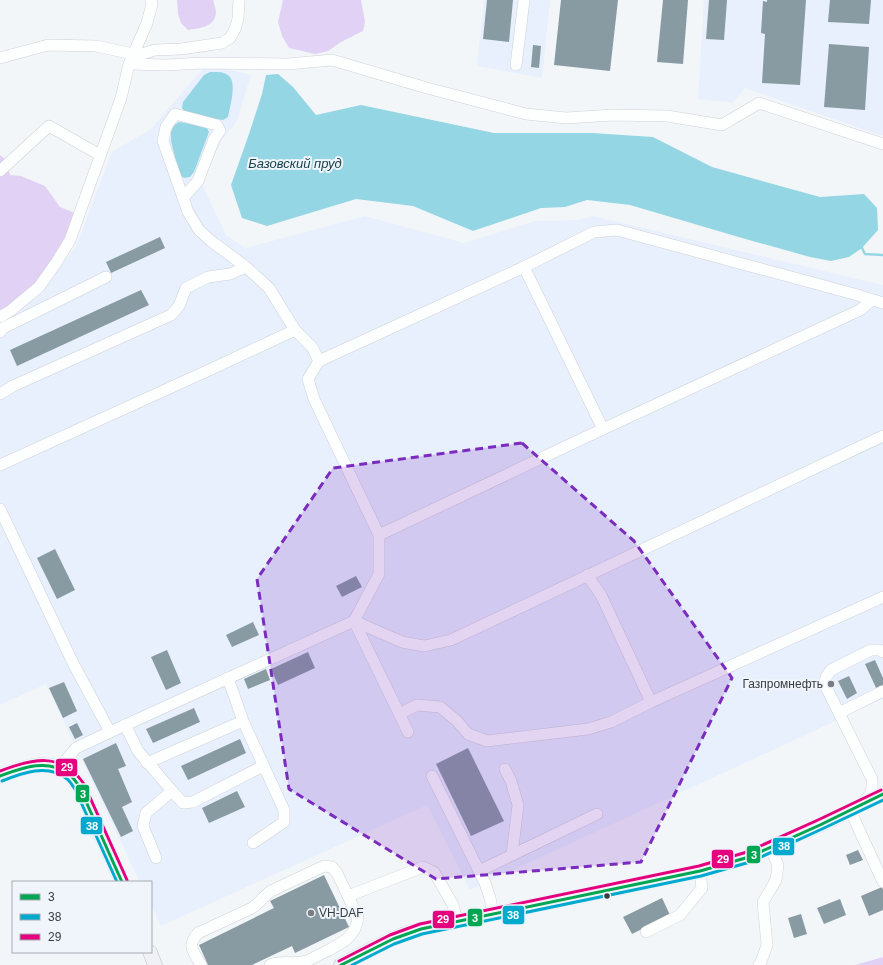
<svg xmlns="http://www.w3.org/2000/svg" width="883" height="965" font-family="Helvetica,sans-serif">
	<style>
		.built { fill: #e7f0fc }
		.forest { fill: #e1d2f5 }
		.water { fill: #94d6e3 }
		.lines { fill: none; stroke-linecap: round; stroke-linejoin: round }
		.stream { stroke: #94d6e3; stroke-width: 2.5 }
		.building { fill: #889aa2 }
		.minor-casing { stroke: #ced1d7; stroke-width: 12 }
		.major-casing { stroke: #bdbecb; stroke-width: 15 }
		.minor { stroke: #fdfefe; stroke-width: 11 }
		.major { stroke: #f0f1f6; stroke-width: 14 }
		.bus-1-casing { stroke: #f0f5fc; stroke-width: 6 }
		.bus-2-casing { stroke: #f0f5fc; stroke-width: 6 }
		.bus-3-casing { stroke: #f0f5fc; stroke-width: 6 }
		.bus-1 { stroke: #00a651; stroke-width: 3 }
		.bus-2 { stroke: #00a9ce; stroke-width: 3 }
		.bus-3 { stroke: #e5007d; stroke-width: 3 }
		.marked { fill: #7b2cbf; fill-opacity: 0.2; stroke: #7b2cbf; stroke-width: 3; stroke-dasharray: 8 5; stroke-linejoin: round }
		.poi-dot { fill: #797c82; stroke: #f0f5fc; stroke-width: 1.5 }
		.bus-dot { fill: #373b42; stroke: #f0f5fc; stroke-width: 1.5 }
		.labels { text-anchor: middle; stroke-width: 4; stroke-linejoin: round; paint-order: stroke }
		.poi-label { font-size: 12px; fill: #373b42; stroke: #f0f5fc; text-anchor: end }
		.water-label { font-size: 13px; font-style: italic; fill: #174249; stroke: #f0f5fc }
		.line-badge { stroke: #f0f5fc; stroke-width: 1.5 }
		.badge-label { font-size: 11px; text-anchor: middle; font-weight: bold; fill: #fff }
	</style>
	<rect width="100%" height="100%" fill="#f3f6f9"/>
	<g class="built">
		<path d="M484 0H550L542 78 477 66Z"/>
		<path d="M704 0H883V135H879L745 88 733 103 698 99Z"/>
		<path d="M207 66H214L251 75 236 123 223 138 201 182 226 235 246 248 365 216 464 243 535 221 578 220 593 216 883 285V699L470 890 427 805 161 926 151 904V882H140L46 684 0 705V323L42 289 58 269 76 246 112 152 151 129 197 75Z"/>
	</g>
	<g class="forest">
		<path d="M177 0H213C214 4 216 9 216 13 214 28 199 28 188 30L181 23 178 14Z"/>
		<path d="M283 0H361L365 22 363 31 341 42 328 51 315 54 289 48 282 36 278 22Z"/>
		<path d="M0 155 6 160 10 175 21 176 45 186 60 207 75 213 65 244 44 280 0 315Z"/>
		<path d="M883 957V965H855Z"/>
	</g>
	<g class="water">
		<path d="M210 72C216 72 224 71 229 76 237 83 230 107 228 117L223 120 197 117 186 114 182 108 183 102 204 75Z"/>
		<path d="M278 74 293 87 316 115 361 105 494 133H592L653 137 712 167 820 197 864 194 877 208 878 230 862 248 849 257 831 261 810 257 742 238 630 205 587 200 565 207 541 208 473 231 413 206 356 199 267 226 242 218 231 185 249 134 262 94 266 75Z"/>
		<path d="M179 122 206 126 209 132 194 172 190 177 184 178 179 174 171 141V132L174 125Z"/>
	</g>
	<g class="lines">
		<path class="stream" d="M862 248 865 254 883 255"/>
	</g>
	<g class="building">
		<path d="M487 0H513L509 42 483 39Z"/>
		<path d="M561 0H618L610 71 554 65Z"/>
		<path d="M663 0H688L683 64 657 62Z"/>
		<path d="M709 0H727L724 40 706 39Z"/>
		<path d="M767 0H806L800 85 762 83 765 34 761 33 763 1 767 2Z"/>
		<path d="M830 0H871L869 24 828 22Z"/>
		<path d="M829 44 869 47 865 110 824 107Z"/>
		<path d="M533 45 541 46 539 68 531 67Z"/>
		<path d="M160 237 165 248 111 273 106 262Z"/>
		<path d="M141 290 149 305 17 366 10 350Z"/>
		<path d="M55 549 75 590 57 599 37 558Z"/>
		<path d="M356 576 362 587 342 597 336 586Z"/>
		<path d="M253 622 259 635 232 647 226 635Z"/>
		<path d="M167 650 181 683 166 690 151 657Z"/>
		<path d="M308 652 315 668 278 685 271 669Z"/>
		<path d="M875 660 883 678V688L877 690 865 664Z"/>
		<path d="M266 669 270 680 248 689 244 679Z"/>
		<path d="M849 676 857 693 847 699 838 681Z"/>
		<path d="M64 682 77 711 63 718 49 688Z"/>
		<path d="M194 708 200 722 153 743 146 729Z"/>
		<path d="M77 723 83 735 75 739 69 727Z"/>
		<path d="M240 739 246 753 188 780 181 766Z"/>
		<path d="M116 743 126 766 118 769 132 802 122 807 133 831 121 837 83 759Z"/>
		<path d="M468 748 504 821 471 836 436 764Z"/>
		<path d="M237 791 245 807 209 823 202 808Z"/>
		<path d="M858 850 863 860 850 865 846 855Z"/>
		<path d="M324 875 349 927 295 953 292 946 252 965H208L199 945 274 908 270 901Z"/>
		<path d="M882 887 883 890V910L869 916 861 896Z"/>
		<path d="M662 898 670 915 632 934 623 917Z"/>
		<path d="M840 899 846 915 824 924 817 908Z"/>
		<path d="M801 914 807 934 794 938 788 918Z"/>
	</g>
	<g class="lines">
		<g class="minor-casing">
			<g id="minor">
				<path d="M0 58 48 45 96 46 133 54"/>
				<path d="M131 63 142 54 155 50 181 49 222 43 230 38 235 29 238 19 239 0"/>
				<path d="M129 64 166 65 202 63 288 64 332 60 427 88 526 114 566 118 613 115 667 116 722 125 759 103 883 144"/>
				<path d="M516 65 524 0"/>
				<path d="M0 171 49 126 100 155"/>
				<path d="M183 198 198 181 214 139 220 131 217 125 175 114 166 127 163 141 188 212 199 230 211 241 246 267 269 288 295 330"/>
				<path d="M524 267 603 429"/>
				<path d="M0 317 10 311 39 287 56 263 70 240 121 98 129 64 147 23 152 4 151 0"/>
				<path d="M0 332 3 328 106 277"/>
				<path d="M319 361 524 267 594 232 617 230 854 294 883 303"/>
				<path d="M0 394 13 386 151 324 171 315 179 306 186 288 208 277 230 274 246 267"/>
				<path d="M0 465 207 371 295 330 312 347 319 361 308 379 314 399 379 535V574L354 621 110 732"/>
				<path d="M0 509 73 663 110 732 76 748 59 768"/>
				<path d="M379 535 603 429 860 310 872 300"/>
				<path d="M587 575 601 595 651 702"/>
				<path d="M354 621 402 642 424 646 451 640 883 436"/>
				<path d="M354 621 408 732"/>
				<path d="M228 678 243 721 284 810V822L253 843"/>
				<path d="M839 713 883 691"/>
				<path d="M399 714 417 705 440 707 457 721 468 734 487 741 588 729 611 722 651 702 883 597"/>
				<path d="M125 725 138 751 172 791 183 803 193 802 263 766"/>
				<path d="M147 763 243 721"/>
				<path d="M505 769 511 781 518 805 512 855"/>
				<path d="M432 776 485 883 490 898 493 914"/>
				<path d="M862 803C871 795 873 792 872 779L825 685 826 677 831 670 871 650H880L883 652"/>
				<path d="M850 810 883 882"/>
				<path d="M156 858 143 826 146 813 172 791"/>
				<path d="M479 871 597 814"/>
				<path d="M348 896 423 867 434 872 453 905 457 921"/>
				<path d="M646 932 680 915 702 888 700 871"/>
				<path d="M201 965C194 952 186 946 198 933L252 908C259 903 264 896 271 891L324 866 332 867 337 873 358 917C356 938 340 944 323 953 318 955 312 959 307 961 295 965 282 960 270 965"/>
				<path d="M759 965 761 962 767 945 763 902 776 880 778 865 770 847"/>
			</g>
		</g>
		<g class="major-casing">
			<g id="major">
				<path d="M0 776C22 768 47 757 69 774 73 777 76 782 79 786L122 882"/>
				<path d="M150 952 155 965"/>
				<path d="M341 965C360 955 380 944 400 936 418 929 438 925 457 921L606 891 700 871 749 857 770 847 820 825 883 794"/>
			</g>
		</g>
		<use href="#minor" class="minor"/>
		<use href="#major" class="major"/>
		<g class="bus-1-casing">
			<g id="bus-1">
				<path d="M0 776C22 768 47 758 69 774 73 777 76 782 79 786L122 882"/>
				<path d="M341 965 393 939 421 929 700 871 749 857 820 825 883 794"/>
			</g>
		</g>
		<g class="bus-2-casing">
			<g id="bus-2">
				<path d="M2 781C22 773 48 763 67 779 70 781 72 785 75 789L117 882"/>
				<path d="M352 965 394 944 422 934 701 876 750 862 822 829 883 800"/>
			</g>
		</g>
		<g class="bus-3-casing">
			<g id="bus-3">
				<path d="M0 771C32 759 61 751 84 784L127 880"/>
				<path d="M339 961 390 935 420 924 699 866 747 852 818 820 881 790"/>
			</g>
		</g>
		<use href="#bus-1" class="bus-1"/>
		<use href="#bus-2" class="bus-2"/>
		<use href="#bus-3" class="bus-3"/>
	</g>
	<path class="marked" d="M522 443 634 541 732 678 641 862 436 879 289 789 257 579 333 468Z"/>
	<g class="poi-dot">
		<circle cx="831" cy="684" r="4"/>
		<circle cx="311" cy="913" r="4"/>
	</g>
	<circle class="bus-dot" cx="607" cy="896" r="3.5"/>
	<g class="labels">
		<g class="poi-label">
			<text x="823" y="688">Газпромнефть</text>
			<text x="319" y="917" text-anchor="start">VH-DAF</text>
		</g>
		<g class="water-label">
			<text x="295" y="168">Базовский пруд</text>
		</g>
	</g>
	<g class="line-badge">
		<rect x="55" y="758" width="23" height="19" rx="4" fill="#e5007d"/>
		<rect x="75" y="784" width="15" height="19" rx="4" fill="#00a651"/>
		<rect x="80" y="816" width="23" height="19" rx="4" fill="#00a9ce"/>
		<rect x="772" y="837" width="23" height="19" rx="4" fill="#00a9ce"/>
		<rect x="746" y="845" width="15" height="19" rx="4" fill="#00a651"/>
		<rect x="711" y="849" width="23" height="20" rx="4" fill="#e5007d"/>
		<rect x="502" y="905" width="23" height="20" rx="4" fill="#00a9ce"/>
		<rect x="467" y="908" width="16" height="19" rx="4" fill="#00a651"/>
		<rect x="432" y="910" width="23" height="19" rx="4" fill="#e5007d"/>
	</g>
	<g class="badge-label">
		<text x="67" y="771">29</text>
		<text x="83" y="798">3</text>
		<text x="92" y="830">38</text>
		<text x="784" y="850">38</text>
		<text x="754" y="859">3</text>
		<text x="723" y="863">29</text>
		<text x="513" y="919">38</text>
		<text x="475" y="922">3</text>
		<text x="443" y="923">29</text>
	</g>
	<rect x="12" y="881" width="140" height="72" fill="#f0f5fc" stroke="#a6abb2"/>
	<rect x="20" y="894" width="20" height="6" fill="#00a651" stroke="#a6abb2"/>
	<text x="48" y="901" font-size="12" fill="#373b42">3</text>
	<rect x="20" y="914" width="20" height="6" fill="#00a9ce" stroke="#a6abb2"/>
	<text x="48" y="921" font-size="12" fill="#373b42">38</text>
	<rect x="20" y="934" width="20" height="6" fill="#e5007d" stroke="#a6abb2"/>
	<text x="48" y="941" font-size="12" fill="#373b42">29</text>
</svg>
